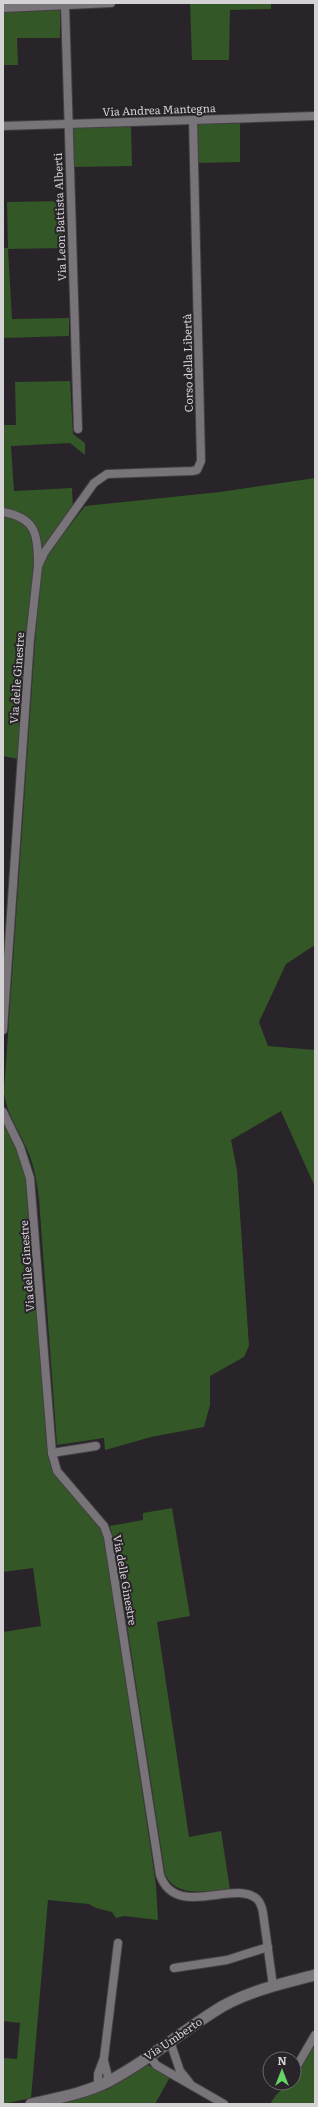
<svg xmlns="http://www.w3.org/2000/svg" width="318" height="2107" font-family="Literata,serif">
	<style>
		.green { fill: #335726 }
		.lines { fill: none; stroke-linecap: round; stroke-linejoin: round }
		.street-casing { stroke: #444045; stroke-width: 10 }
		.secondary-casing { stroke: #444045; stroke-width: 13 }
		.street { stroke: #79747a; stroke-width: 8 }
		.secondary { stroke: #79747a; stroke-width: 11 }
		.labels { text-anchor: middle; stroke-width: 4; stroke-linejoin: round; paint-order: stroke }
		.street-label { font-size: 11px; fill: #d5d2d6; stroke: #282429 }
	</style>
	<rect width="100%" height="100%" fill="#282429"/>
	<g class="green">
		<path d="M190 3H271V9L230 10 229 60H192Z"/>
		<path d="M60 9V38H17L18 65H3V12Z"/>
		<path d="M240 123V162L198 163 197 124Z"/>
		<path d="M131 126 132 166 72 167 71 127Z"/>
		<path d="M65 201 66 248 8 249 12 319 69 318V336L3 338V248H8L7 202Z"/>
		<path d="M70 381 73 434 85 443V455L70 443 11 446 14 491 72 488 73 509 42 548C40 524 27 511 3 508V425H16L15 382Z"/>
		<path d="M315 478V945L286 964 259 1022 268 1046 315 1050V1187L281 1111 231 1140 237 1170 249 1346 244 1357 210 1376V1405L204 1427 151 1437 105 1450 104 1438 57 1445 39 1199C37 1184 35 1169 29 1154 21 1133 6 1114 4 1092L40 570 47 555 85 506 220 492Z"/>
		<path d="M3 516C26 519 32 529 35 551L18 759 3 756Z"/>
		<path d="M3 1120 23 1162 26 1179 51 1464 55 1473 101 1528 104 1537 156 1885 158 1920 124 1916 116 1918 112 1912 96 1908 89 1904 48 1900 31 2098 3 2104V2058L17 2059 20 2023 3 2021V1632L41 1626 33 1568 3 1572Z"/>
		<path d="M172 1508 190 1616 157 1622 189 1837 221 1831 230 1890C206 1890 177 1899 165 1874L114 1540 110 1526 143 1520V1513Z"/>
		<path d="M315 2041V2104H270L276 2095 289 2083H294V2076Z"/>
		<path d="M142 2065H148L170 2077 155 2104H49L108 2089Z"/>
	</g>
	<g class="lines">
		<g class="street-casing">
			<g id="street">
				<path d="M65 5 78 429"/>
				<path d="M3 8 111 3"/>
				<path d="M3 126 315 116"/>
				<path d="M3 512C35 518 38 533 38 563"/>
				<path d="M3 1030 30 639 38 566 44 553 94 483 107 474 192 471 197 470 201 461 193 120"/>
				<path d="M3 1112 20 1147 30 1178 52 1453 57 1471 104 1526 108 1537 160 1875C176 1920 234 1879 257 1899 261 1903 262 1907 263 1913L273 1986"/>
				<path d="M52 1453 96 1446"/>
				<path d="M174 1968 227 1960 268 1947"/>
				<path d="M170 2041 180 2071 189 2082"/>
				<path d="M149 2055 156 2065 224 2104"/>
				<path d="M104 2061 109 2081"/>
				<path d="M294 2071 315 2035"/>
				<path d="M98 2086V2074L104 2058 118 1943"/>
			</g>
		</g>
		<g class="secondary-casing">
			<path id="secondary" d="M31 2104C57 2098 86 2093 109 2081 150 2060 184 2029 223 2006 252 1990 284 1983 315 1975"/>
		</g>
		<use href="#street" class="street"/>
		<use href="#secondary" class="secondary"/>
	</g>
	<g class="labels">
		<g class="street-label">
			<text transform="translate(159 110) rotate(-2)" y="4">Via Andrea Mantegna</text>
			<text transform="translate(60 217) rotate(-92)" y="4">Via Leon Battista Alberti</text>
			<text transform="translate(188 363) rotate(-91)" y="4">Corso della Libertà</text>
			<text transform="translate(17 678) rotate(-86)" y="4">Via delle Ginestre</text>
			<text transform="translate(27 1266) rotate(-94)" y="4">Via delle Ginestre</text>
			<text transform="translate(125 1580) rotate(80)" y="4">Via delle Ginestre</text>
			<text transform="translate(173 2039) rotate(-34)" y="4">Via Umberto</text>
		</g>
	</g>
	<rect width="318" height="2107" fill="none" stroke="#d5d2d6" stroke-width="8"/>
	<g transform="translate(282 2071)"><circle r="19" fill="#282429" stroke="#6d6a6e"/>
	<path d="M0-3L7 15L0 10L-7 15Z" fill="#65d467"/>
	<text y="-6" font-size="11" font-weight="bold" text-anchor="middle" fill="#d5d2d6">N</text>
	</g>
</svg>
